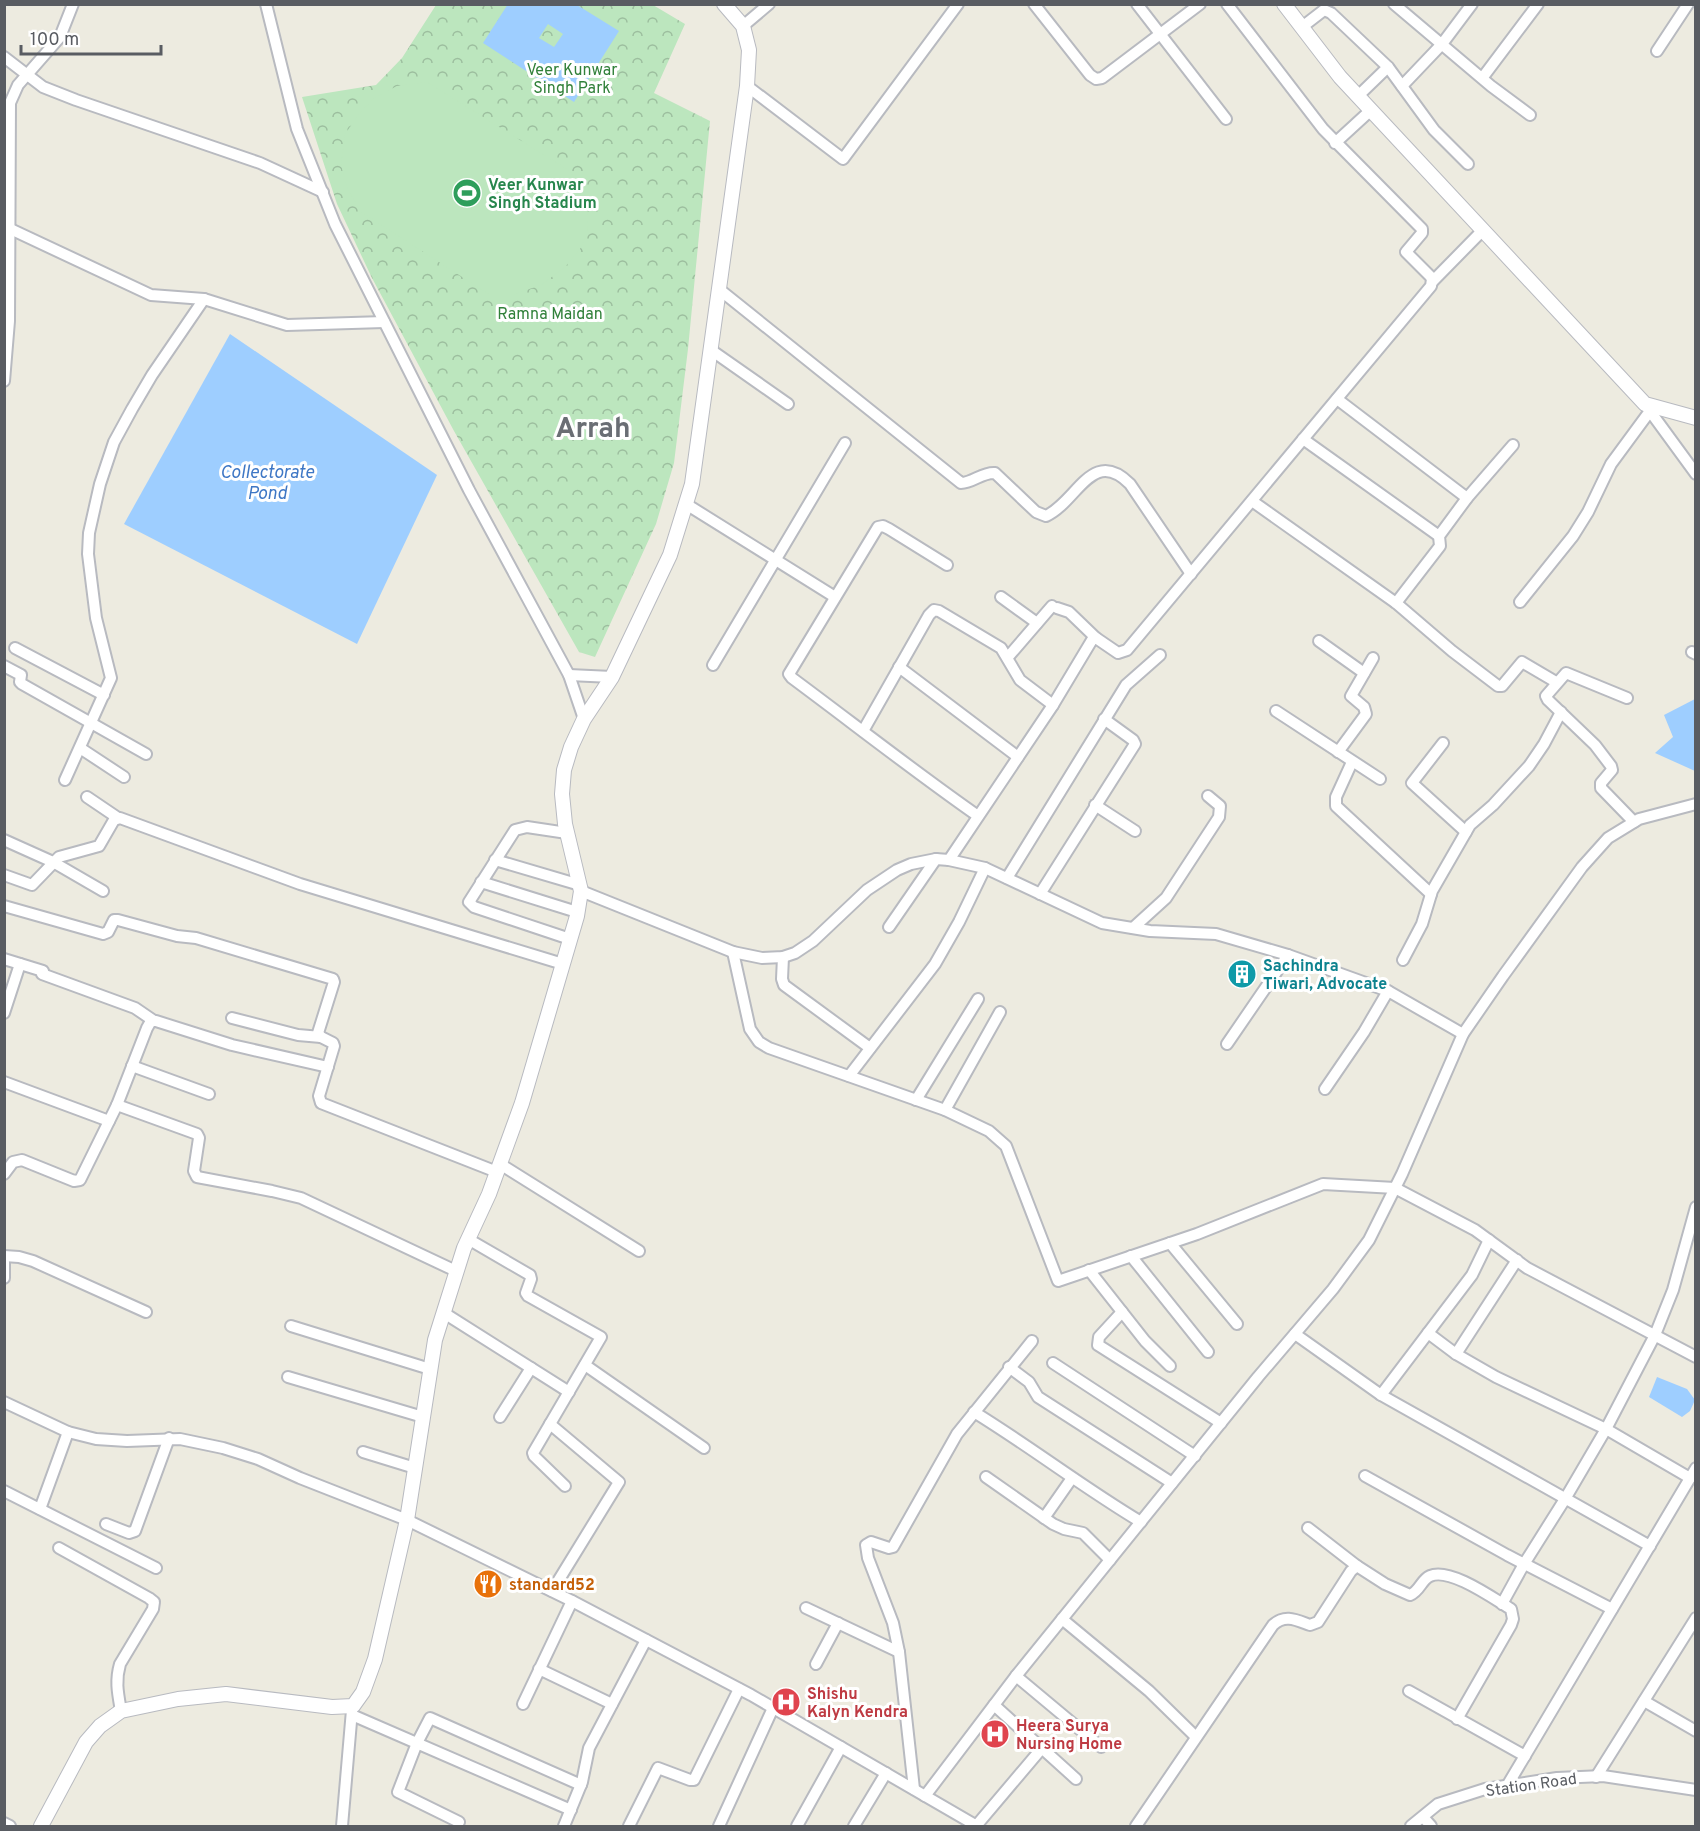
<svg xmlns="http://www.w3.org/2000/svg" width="1700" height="1831" font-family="Overpass,sans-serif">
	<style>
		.park { fill: url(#park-crowns) }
		.garden { fill: #bce6be }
		.water { fill: #9eceff; fill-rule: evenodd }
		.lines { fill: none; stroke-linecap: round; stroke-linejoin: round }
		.minor-casing { stroke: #b8bac0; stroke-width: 14 }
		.tertiary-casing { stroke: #b8bac0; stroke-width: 16 }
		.minor { stroke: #fff; stroke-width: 10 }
		.tertiary { stroke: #fff; stroke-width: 14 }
		.labels { text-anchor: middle; stroke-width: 6; stroke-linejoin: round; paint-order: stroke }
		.park-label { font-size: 16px; fill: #31813a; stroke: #fff }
		.leisure-label { font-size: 16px; font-weight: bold; fill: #27864d; stroke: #fff; text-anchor: start }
		.culture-label { font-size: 16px; font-weight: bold; fill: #0d838f; stroke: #fff; text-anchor: start }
		.food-label { font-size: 16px; font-weight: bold; fill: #c56008; stroke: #fff; text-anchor: start }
		.health-label { font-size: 16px; font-weight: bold; fill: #be3a42; stroke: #fff; text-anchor: start }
		.street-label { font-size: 16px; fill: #595c62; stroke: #fff }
		.water-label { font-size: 18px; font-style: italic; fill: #3e77c5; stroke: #fff }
		.town-label { font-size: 28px; font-weight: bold; fill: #6a6e74; stroke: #fff }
	</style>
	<defs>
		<pattern id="park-crowns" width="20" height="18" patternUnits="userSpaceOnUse" patternTransform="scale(1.5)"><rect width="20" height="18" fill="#bce6be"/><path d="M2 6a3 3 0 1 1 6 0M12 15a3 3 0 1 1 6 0" fill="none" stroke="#9cbe9e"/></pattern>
	</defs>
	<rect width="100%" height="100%" fill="#edebe0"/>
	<path class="park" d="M436 5H653L685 24 654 93 710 121 688 349 674 463 656 524 595 657 579 652 454 431 372 278 337 204 302 97 376 85 402 58Z"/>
	<path class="garden" d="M427 82 570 171 587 199 588 232 580 249 565 267 541 285 512 295H490L360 211 347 187 341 165 345 134 359 114 374 98 397 86Z"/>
	<g class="water">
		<path d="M508 4 577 5 619 31 574 102 483 43ZM548 24 563 34 554 47 539 38Z"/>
		<path d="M230 334 437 475 357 644 124 524Z"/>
		<path d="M1695 699V771L1655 753 1673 737 1664 715Z"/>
		<path d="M1657 1377 1687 1389 1695 1400 1690 1411 1682 1417 1649 1397Z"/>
	</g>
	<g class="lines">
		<g class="minor-casing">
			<g id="minor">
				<path d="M266 4 297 129 335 224 469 490 569 675 584 719"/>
				<path d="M1034 4 1090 75 1096 79 1102 78 1200 4"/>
				<path d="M1137 4 1226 119"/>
				<path d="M1394 4 1491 86 1530 115"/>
				<path d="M743 26 769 4"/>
				<path d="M1302 27 1324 10 1331 13 1388 67 1434 130 1468 164"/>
				<path d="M1657 51 1688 4"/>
				<path d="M4 57 43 87 76 100 260 163 323 192"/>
				<path d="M1483 77 1538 4"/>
				<path d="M747 86 843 159 958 4"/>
				<path d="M1402 86 1442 44 1472 4"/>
				<path d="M1358 96 1388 67"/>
				<path d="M1335 143 1371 110"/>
				<path d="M4 226 151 295 204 299 287 325 384 322"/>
				<path d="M1432 282 1483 230"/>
				<path d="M720 290 961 483C973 483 982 472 995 473L1036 512 1046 516C1077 502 1092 446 1130 484L1191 574"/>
				<path d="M711 350 788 404"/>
				<path d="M4 381 9 321 10 103 18 85 60 37 73 4"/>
				<path d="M1337 399 1467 498"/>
				<path d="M1647 407 1696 474"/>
				<path d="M1303 439 1439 536"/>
				<path d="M1252 501 1396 603 1452 651 1498 686H1502L1522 662 1556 682"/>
				<path d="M686 504 835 597"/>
				<path d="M947 565 889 529 883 526 878 527 789 674 792 678C854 724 915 772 978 816"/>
				<path d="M1001 597 1037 623"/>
				<path d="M1520 602 1573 536 1588 512 1611 464 1650 411"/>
				<path d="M1396 603 1440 546 1439 536 1467 498 1513 445"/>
				<path d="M1057 608 1069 612 1096 638"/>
				<path d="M1319 641 1364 673"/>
				<path d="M15 648 104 695"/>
				<path d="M1692 652 1696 654"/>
				<path d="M1008 657 1052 606"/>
				<path d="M713 665 845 443"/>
				<path d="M4 666 21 675 20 682 22 684 146 754"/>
				<path d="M899 667 1018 757"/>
				<path d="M569 675 612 677"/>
				<path d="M1627 698 1566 673 1546 696 1548 700 1595 745 1611 766 1612 770 1601 783V788L1634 822"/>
				<path d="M1276 711 1380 779"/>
				<path d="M863 731 929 615 934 610 939 611 1001 648 1020 680 1053 705"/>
				<path d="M1443 743 1412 783 1466 832"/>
				<path d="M80 748 124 777"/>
				<path d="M1338 752 1366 714 1364 707 1351 696 1373 658"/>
				<path d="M1352 762 1336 797V806L1431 894"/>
				<path d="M65 780 111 678 96 618 88 554 89 533 100 484 114 442 132 409 152 375 204 299"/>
				<path d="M87 797 118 818"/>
				<path d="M1095 805 1135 831"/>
				<path d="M567 833 527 827 515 830 469 902 474 907 570 939"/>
				<path d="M4 840 53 862 103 891"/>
				<path d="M495 860 580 885"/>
				<path d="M949 860 1053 705 1092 640 1096 638 1118 653 1127 650 1431 286 1432 279 1430 276 1406 252 1422 233V229L1323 129 1227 4"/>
				<path d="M4 875 32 885 59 857 99 846 114 820 120 818 300 884 563 964"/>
				<path d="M1007 878 1126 685 1160 655"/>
				<path d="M481 882 577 912"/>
				<path d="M581 891 733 952 762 958 783 957 795 953 813 941 867 890 897 870 911 864 936 859 949 860 985 868 1102 923 1150 931 1216 934 1288 955 1388 991 1463 1034"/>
				<path d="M1040 894 1135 744 1133 740 1104 719"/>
				<path d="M4 906 103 934 108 932 114 920H118L177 936 196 938 333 979 334 982 318 1033 321 1037 333 1043 334 1046 319 1096 321 1103 497 1172"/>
				<path d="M889 927 936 859"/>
				<path d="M1133 928 1166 898 1219 817 1220 806 1208 796"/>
				<path d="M733 952 750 1029 759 1042 769 1048 945 1110 989 1131 1006 1146 1058 1281 1197 1234 1323 1184 1395 1188 1475 1230 1527 1268 1696 1357"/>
				<path d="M783 957 782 979 784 985 870 1048"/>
				<path d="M4 959 43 971"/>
				<path d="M1403 960 1422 924 1432 891 1470 825 1493 805 1529 766 1544 744 1561 712"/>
				<path d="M42 974 135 1008 154 1021"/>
				<path d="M4 1013 20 964"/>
				<path d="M232 1018 298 1035 321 1037"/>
				<path d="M1227 1044 1288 955"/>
				<path d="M132 1066 209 1094"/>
				<path d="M849 1076 935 964 959 922 985 868"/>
				<path d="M4 1082 109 1121"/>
				<path d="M1325 1089 1364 1032 1388 991"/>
				<path d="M916 1100 978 999"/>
				<path d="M117 1105 197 1134 199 1138 194 1171 197 1177 272 1191 301 1198 456 1271"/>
				<path d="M945 1110 1000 1012"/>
				<path d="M500 1164 639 1251"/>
				<path d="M4 1174 13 1162 22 1160 74 1181 80 1180 117 1105 147 1028 151 1021H156L232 1045 328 1067"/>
				<path d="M468 1239 530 1275 531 1279 526 1293 528 1296 601 1337 533 1453 534 1456 565 1486"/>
				<path d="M1170 1243 1237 1324"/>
				<path d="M4 1256 19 1257 33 1261 146 1312"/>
				<path d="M1131 1256 1208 1352"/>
				<path d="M4 1262V1278"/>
				<path d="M1089 1270 1145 1341 1170 1366"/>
				<path d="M1122 1312 1099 1337 1098 1345 1221 1423"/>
				<path d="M444 1313 569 1392"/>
				<path d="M291 1326 430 1369"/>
				<path d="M1428 1333 1456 1354 1496 1377 1606 1429 1690 1478"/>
				<path d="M1295 1334 1381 1395 1650 1546"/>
				<path d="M1456 1354 1517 1260"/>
				<path d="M1053 1363 1195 1456"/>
				<path d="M585 1365 704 1448"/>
				<path d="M1009 1367 1029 1382 1038 1397 1172 1483"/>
				<path d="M288 1377 423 1417"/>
				<path d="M1381 1395 1472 1275 1489 1240"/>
				<path d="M4 1402 68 1432 96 1439 127 1441 180 1439 223 1448 258 1459 300 1478 407 1520 572 1601 751 1695 977 1826"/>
				<path d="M974 1412C1031 1447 1084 1488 1141 1522"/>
				<path d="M500 1417 531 1368"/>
				<path d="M550 1424 619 1482 552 1591"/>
				<path d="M363 1452 415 1468"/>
				<path d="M1365 1476 1507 1555 1612 1609"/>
				<path d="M986 1477 1053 1524 1064 1529 1083 1533 1110 1560"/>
				<path d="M4 1491 156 1568"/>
				<path d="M40 1509 68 1432"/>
				<path d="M1044 1518 1072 1478"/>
				<path d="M106 1524 129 1533 135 1531 169 1438"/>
				<path d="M1308 1528 1357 1566"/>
				<path d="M59 1548 149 1598 154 1602 153 1609 120 1664C115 1681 118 1694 121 1711"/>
				<path d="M1502 1604 1524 1564 1565 1499 1606 1429 1655 1335 1673 1290 1696 1207"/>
				<path d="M806 1608 899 1652"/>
				<path d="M1062 1619 1149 1691 1196 1737"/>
				<path d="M816 1664 838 1623"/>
				<path d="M539 1669 612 1704"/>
				<path d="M1016 1676 1101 1747"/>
				<path d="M1409 1691 1525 1756"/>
				<path d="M1644 1701 1696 1731"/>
				<path d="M523 1704 572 1601"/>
				<path d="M994 1705 1076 1779"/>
				<path d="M352 1715 571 1810"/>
				<path d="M1596 1777 1696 1618"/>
				<path d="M1507 1786 1696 1468"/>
				<path d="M914 1789 899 1652 893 1623 868 1558 866 1545 871 1542 889 1548 893 1547 957 1434 1032 1341"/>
				<path d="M925 1796 1016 1676 1258 1377 1333 1289 1369 1240 1402 1174 1463 1034 1503 976 1582 867 1608 838 1639 819 1696 804"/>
				<path d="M1423 1817 1431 1826"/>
				<path d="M459 1822 398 1792 417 1743 430 1718 581 1785"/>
				<path d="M4 1823 10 1826"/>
				<path d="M342 1826 352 1710"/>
				<path d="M564 1826 582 1782 589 1748 646 1640"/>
				<path d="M629 1826 658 1768 690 1780H694L739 1689"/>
				<path d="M719 1826 773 1708"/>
				<path d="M797 1826 841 1747"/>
				<path d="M854 1826 886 1773"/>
				<path d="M976 1826 1042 1748"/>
				<path d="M1136 1826 1273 1625C1285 1614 1296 1620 1310 1625L1318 1622 1351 1571 1357 1566 1385 1584 1410 1595C1420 1591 1421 1580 1430 1576 1450 1567 1494 1599 1511 1609L1513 1619 1511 1625 1457 1719"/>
				<path d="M1411 1826 1438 1804 1485 1789 1557 1778 1603 1776 1696 1790"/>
			</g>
		</g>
		<g class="tertiary-casing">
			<g id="tertiary">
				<path d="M1284 4 1340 77 1645 404 1696 418"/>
				<path d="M41 1826 86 1742 100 1726 121 1711 178 1699 226 1694 332 1707 353 1706 363 1692 375 1659 407 1520 435 1340 464 1248 489 1194 522 1103 577 916 581 891 565 824 562 794 564 770 571 747 584 719 612 677 670 555 692 484 747 86 749 50 743 26 724 4"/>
			</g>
		</g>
		<use href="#minor" class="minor"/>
		<use href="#tertiary" class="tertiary"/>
	</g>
	<defs>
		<g id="stadium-disc" transform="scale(1.5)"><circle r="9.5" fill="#2e9e5b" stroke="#fff"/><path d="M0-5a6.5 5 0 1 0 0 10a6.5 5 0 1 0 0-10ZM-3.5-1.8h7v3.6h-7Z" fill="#fff"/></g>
		<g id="building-disc" transform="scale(1.5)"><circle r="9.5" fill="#0f9aa8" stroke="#fff"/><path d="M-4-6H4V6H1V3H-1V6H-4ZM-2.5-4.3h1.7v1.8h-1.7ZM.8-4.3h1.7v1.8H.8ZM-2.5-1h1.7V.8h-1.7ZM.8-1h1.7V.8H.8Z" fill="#fff"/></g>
		<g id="restaurant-disc" transform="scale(1.5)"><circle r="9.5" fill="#e8710a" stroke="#fff"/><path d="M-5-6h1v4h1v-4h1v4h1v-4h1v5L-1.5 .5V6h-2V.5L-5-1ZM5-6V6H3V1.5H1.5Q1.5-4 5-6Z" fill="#fff"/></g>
		<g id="hospital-disc" transform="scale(1.5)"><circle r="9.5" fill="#e0444e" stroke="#fff"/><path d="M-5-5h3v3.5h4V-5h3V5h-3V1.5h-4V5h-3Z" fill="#fff"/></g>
	</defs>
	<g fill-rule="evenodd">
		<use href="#stadium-disc" x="467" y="193"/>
		<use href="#building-disc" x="1242" y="974"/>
		<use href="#restaurant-disc" x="488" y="1584"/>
		<use href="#hospital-disc" x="786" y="1702"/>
		<use href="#hospital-disc" x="995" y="1734"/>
	</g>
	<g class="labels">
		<g class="park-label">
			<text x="572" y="75">Veer Kunwar<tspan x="572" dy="18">Singh Park</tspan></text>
			<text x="550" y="319">Ramna Maidan</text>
		</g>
		<g class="leisure-label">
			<text x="488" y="190">Veer Kunwar<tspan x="488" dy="18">Singh Stadium</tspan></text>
		</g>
		<g class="culture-label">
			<text x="1263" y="971">Sachindra<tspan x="1263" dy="18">Tiwari, Advocate</tspan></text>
		</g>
		<g class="food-label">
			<text x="509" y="1590">standard52</text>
		</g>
		<g class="health-label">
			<text x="807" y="1699">Shishu<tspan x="807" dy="18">Kalyn Kendra</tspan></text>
			<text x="1016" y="1731">Heera Surya<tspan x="1016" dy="18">Nursing Home</tspan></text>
		</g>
		<g class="street-label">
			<text transform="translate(1531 1784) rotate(-8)" y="6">Station Road</text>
		</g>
		<g class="water-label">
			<text x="267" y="478">Collectorate<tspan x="267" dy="21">Pond</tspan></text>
		</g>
		<g class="town-label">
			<text x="593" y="437">Arrah</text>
		</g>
	</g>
	<rect width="1700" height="1831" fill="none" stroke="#595c62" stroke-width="12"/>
	<path d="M21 45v9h140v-9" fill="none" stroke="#595c62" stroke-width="3"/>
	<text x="30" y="45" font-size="18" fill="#595c62" stroke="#ffffff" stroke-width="4.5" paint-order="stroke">100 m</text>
</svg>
